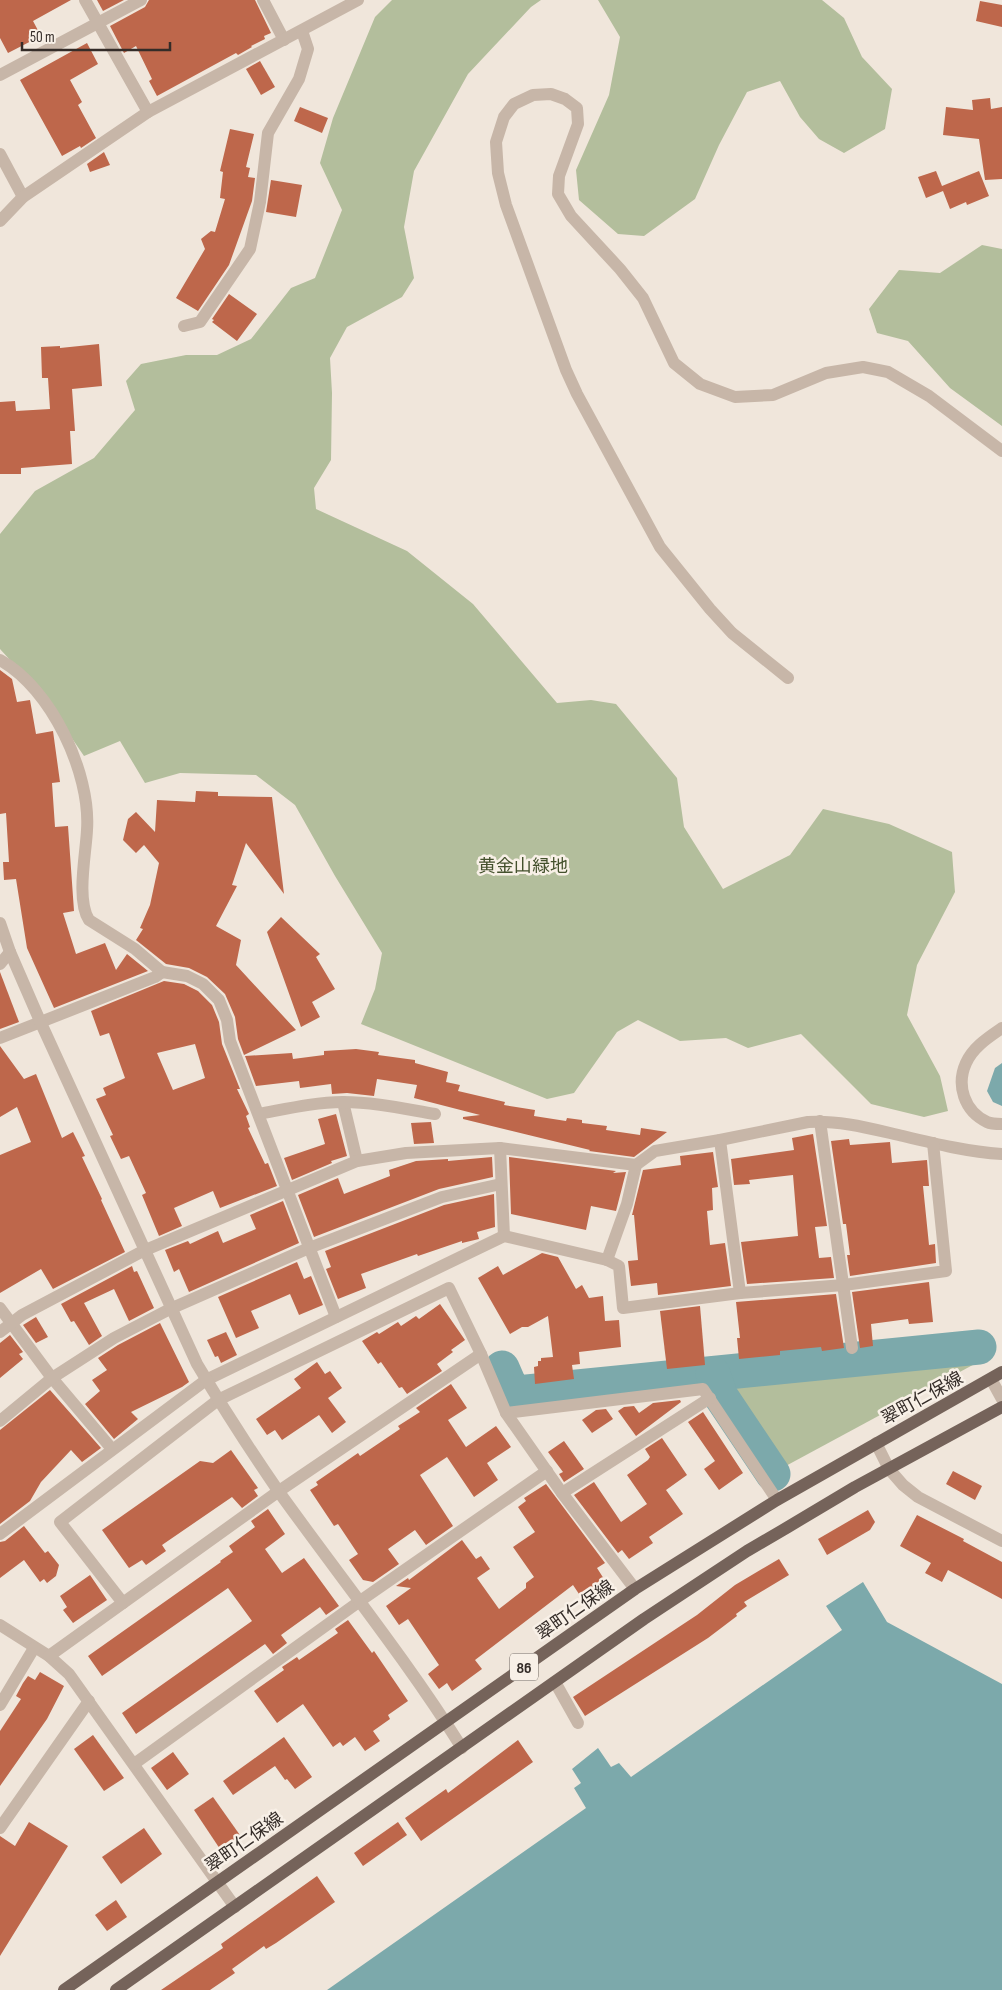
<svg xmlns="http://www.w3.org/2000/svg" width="1002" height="1990" font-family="'Sofia Sans Condensed','Noto Sans JP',sans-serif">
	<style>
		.green { fill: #b3be9c }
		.water { fill: #7ca9ab }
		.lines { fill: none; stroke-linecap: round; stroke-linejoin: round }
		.river { stroke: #7ca9ab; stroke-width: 35 }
		.building { fill: #be674b; fill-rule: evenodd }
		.minor { stroke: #c7b6a8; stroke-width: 12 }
		.tertiary { stroke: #c7b6a8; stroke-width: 12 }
		.primary { stroke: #75635a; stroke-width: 12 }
		.labels { text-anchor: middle; stroke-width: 5; stroke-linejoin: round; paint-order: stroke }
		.shield { fill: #f8f0e7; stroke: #6f6761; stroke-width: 1 }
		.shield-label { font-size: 16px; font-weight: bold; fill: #342c28 }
		.park-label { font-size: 18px; fill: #44512d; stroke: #f8f0e7 }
		.street-label { font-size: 18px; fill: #342c28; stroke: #f8f0e7 }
	</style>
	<rect width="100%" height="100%" fill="#f0e6db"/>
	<g class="green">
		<path d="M392 0H541L531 7 468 74 414 171 404 227 414 278 402 297 347 327 330 358 332 393 331 460 314 488 316 509 407 551 473 604 557 703 591 700 616 704 677 778 684 827 723 889 790 855 823 809 889 824 952 852 955 892 917 965 907 1015 940 1076 948 1111 924 1117 871 1104 801 1034 748 1048 726 1038 680 1041 638 1020 617 1032 574 1093 547 1099 361 1024 375 989 382 953 335 876 295 805 256 775 180 773 145 783 120 741 84 756 43 696 0 649V534L35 491 94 458 135 410 126 381 141 364 186 355H217L251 339 291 288 315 278 342 210 320 163 333 118 375 17Z"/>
		<path d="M598 0H822L844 18 862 57 892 89 885 129 844 153 819 139 800 117 780 81 747 92 719 145 695 199 644 236 618 234 579 200 576 170 609 95 620 37Z"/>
		<path d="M982 245 1002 249V426L950 388 908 341 877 333 869 309 899 270 940 273Z"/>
		<path d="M980 1356 982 1360 782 1468 730 1393 731 1383Z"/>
	</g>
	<g class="water">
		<path d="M1002 1063V1106L993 1102 987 1091 995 1068Z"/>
		<path d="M863 1582 887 1622 1002 1684V1990H327L586 1808 574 1788 581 1783 572 1769 598 1748 611 1767 619 1763 631 1777 842 1630 826 1606Z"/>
	</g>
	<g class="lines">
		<g class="river">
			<path d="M502 1368 512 1391 517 1393 979 1347"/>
			<path d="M713 1374 720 1395 773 1474"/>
		</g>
	</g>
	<g class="building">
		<path d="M0 0H71L33 21 41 36 8 53 0 38Z"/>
		<path d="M97 0H124L103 11Z"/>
		<path d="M149 0H255L271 33 264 36 265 39 251 46 252 47 238 55 236 53 157 96 149 81 152 79 136 46 124 53 110 26 145 7Z"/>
		<path d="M980 1 1002 5V27L976 21Z"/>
		<path d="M87 43 98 64 70 80 82 102 78 105 96 138 81 148 80 146 62 156 20 80Z"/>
		<path d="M260 61 275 87 261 95 246 69Z"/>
		<path d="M990 98 991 109 1002 107V179L985 180 979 139 943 135 946 107 973 110 972 100Z"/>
		<path d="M300 107 328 118 322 133 294 121Z"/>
		<path d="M230 129 254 134 246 167 250 168 248 177 255 178 252 201 229 265 198 311 176 298 205 249 201 239 211 231 215 232 225 199 220 198 223 172 220 171Z"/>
		<path d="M104 152 110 165 90 172 87 164Z"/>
		<path d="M936 171 942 186 979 171 989 196 967 205 966 202 950 209 943 191 926 198 918 177Z"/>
		<path d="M271 180 302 185 296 217 266 212Z"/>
		<path d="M229 294 257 314 237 341 212 322 214 320 212 319Z"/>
		<path d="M99 344 102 386 72 389 75 431H70L72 464 21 468V474H0V402L15 401 16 411 50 409 48 378H42L41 347 60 346V348Z"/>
		<path d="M0 670 12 679 17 702 30 700 36 734 53 731 60 782 52 783 55 827 68 826 74 911 63 913 76 954 105 943 116 970 127 954 148 971 54 1008 27 948 16 879 4 880 3 862H9L6 813 0 814Z"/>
		<path d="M196 791 218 792V796L272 797 284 894 246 843 232 885 237 886 216 926 241 940 236 965 296 1030 244 1055 238 1039 235 1017 225 994 207 977 189 968 166 964 136 940 143 929 140 928 150 905 159 863 144 845 136 853 123 840 128 819 136 812 155 832 157 800 195 802Z"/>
		<path d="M281 917 320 954 316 957 335 989 312 1002 320 1017 301 1027 267 932Z"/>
		<path d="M0 972 19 1022 0 1029Z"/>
		<path d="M164 981 184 984 198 991 212 1005 219 1022 222 1044 240 1089H237L249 1114 246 1116 250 1127 248 1128 265 1164 268 1163 277 1186 220 1208 213 1191 174 1208 182 1226 159 1236 142 1195 146 1193 129 1156 121 1159 110 1136 113 1135 96 1099 106 1095 103 1088 125 1078 109 1033 100 1036 91 1011ZM195 1044 205 1078 173 1090 157 1053Z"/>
		<path d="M0 1046 24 1079 36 1074 62 1138 73 1132 85 1156 82 1157 102 1199 101 1200 125 1252 53 1289 41 1269 0 1293V1155L31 1142 17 1107 0 1117Z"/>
		<path d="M356 1049 379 1052 378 1055 415 1060V1063L448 1072 446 1082 460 1085 458 1091 505 1102 504 1105 535 1110 534 1116 566 1121 567 1118 582 1120V1123L607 1126 606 1130 640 1135 641 1128 667 1132 634 1157 589 1151 590 1150 463 1119V1117L480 1115 414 1098 417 1085 377 1079 374 1096 347 1093 332 1094 331 1084 300 1088 299 1081 256 1086 245 1056 292 1053 293 1059 324 1055V1051Z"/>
		<path d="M336 1114 347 1156 331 1161 332 1163 292 1180 284 1158 325 1144 318 1119Z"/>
		<path d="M431 1122 434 1143 414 1144 411 1123Z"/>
		<path d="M813 1134 827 1226 815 1227 819 1258 831 1257 834 1278 747 1284 741 1242 798 1236 793 1175 749 1180 750 1184 734 1185 731 1159 794 1150 792 1138Z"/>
		<path d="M849 1139 850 1145 890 1142 892 1163 927 1160 929 1186H923L929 1245 935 1244 936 1263 850 1276 847 1255H850L846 1224H843L831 1141Z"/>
		<path d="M713 1152 718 1187 712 1188 713 1210 707 1211 710 1245 725 1243 731 1286 658 1295 657 1283 631 1286 628 1261 638 1260 634 1215H632L643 1170 681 1165 680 1156Z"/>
		<path d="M492 1157 493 1177 439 1189 314 1237 298 1195 338 1178 344 1194 390 1176 389 1170 416 1161 448 1159V1161Z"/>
		<path d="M509 1157 616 1171 613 1173 626 1172 616 1211 591 1206 586 1230 511 1214Z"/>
		<path d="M494 1194 495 1227 477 1232 479 1239 462 1243V1241L418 1256 417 1254 361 1274 366 1288 338 1299 326 1269 331 1267 325 1251 444 1205Z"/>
		<path d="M283 1201 299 1243 189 1292 179 1269 174 1272 165 1250 188 1241 190 1244 218 1231 223 1243 256 1229 250 1215Z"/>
		<path d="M542 1253 558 1257 576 1289 582 1285 589 1298 603 1296 605 1321 619 1320 621 1347 579 1352 580 1364 572 1365 574 1379 535 1384 534 1367 538 1366V1361H541V1358L553 1357 548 1316 528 1327H522L510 1334 478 1278 498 1266 503 1275Z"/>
		<path d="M297 1262 304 1279 311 1276 323 1305 299 1315 290 1294 251 1311 259 1328 236 1338 218 1297Z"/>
		<path d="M132 1266 134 1272 137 1271 154 1308 129 1321 114 1289 84 1303 102 1336 89 1345 74 1321 71 1322 61 1304Z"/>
		<path d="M929 1282 933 1322 909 1324 908 1319 871 1324 873 1346 860 1348 852 1292Z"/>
		<path d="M836 1294 844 1348 822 1351 821 1347 780 1351V1355L739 1359 737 1338H740L736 1302Z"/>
		<path d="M440 1304 465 1340 451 1350 453 1352 437 1364 442 1371 407 1394 402 1387 399 1388 381 1362 378 1364 362 1341 377 1332 379 1334 398 1322 401 1326 416 1316 419 1319Z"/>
		<path d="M700 1306 705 1365 667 1369 660 1311Z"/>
		<path d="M36 1317 48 1337 36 1343 23 1325Z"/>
		<path d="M160 1323 189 1382 182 1387 131 1412 138 1419 114 1439 85 1404 100 1391 92 1380 107 1370 98 1358 118 1345Z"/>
		<path d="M226 1332 237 1355 221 1363 218 1356 215 1357 207 1340Z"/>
		<path d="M10 1335 23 1352 19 1354 23 1359 0 1378V1343Z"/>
		<path d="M317 1362 325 1374 330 1371 342 1388 328 1398 346 1422 332 1433 319 1415 282 1440 275 1430 267 1435 256 1419 301 1388 294 1379Z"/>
		<path d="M451 1384 467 1408 448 1420 466 1447 496 1426 511 1447 487 1463 498 1480 474 1497 447 1457 420 1475 453 1526 426 1545 415 1530 388 1549 399 1564 373 1582 363 1580 349 1560 358 1554 338 1524 334 1526 310 1490 318 1485 316 1482 358 1453 360 1456 400 1429 398 1426 420 1412 416 1408Z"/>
		<path d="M50 1390 101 1448 82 1462 71 1450 41 1482 30 1501 0 1524V1430Z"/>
		<path d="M680 1400 681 1402 636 1436 618 1411 624 1407 634 1406 639 1413 653 1403Z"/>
		<path d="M606 1409 613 1419 592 1433 582 1420 596 1410Z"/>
		<path d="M703 1412 743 1473 719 1490 704 1469 715 1461 688 1422Z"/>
		<path d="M662 1438 687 1475 666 1490 683 1514 649 1537 653 1543 629 1559 622 1550 618 1553 574 1495 594 1482 621 1522 647 1504 627 1475 648 1460 650 1457 645 1449Z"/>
		<path d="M564 1441 584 1469 564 1482 559 1474 563 1472 548 1452Z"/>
		<path d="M231 1450 258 1488 254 1490 258 1496 242 1508 232 1497 162 1545 166 1551 146 1565 142 1560 129 1568 102 1530 200 1461 213 1463Z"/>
		<path d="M953 1471 982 1486 975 1500 946 1484Z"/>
		<path d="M546 1484 605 1563 597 1568 604 1579 581 1597 573 1585 475 1660 482 1669 452 1691 447 1683 439 1689 428 1674 439 1665 408 1619 399 1625 386 1606 411 1588 396 1586 408 1578 409 1580 462 1540 476 1559 481 1556 490 1569 477 1578 499 1609 526 1588V1583L534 1577 513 1547 535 1532 518 1507 526 1501 524 1498Z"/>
		<path d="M268 1509 285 1534 265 1549 282 1573 304 1558 339 1606 326 1615 320 1607 281 1635 287 1643 273 1654 265 1644 136 1734 122 1713 252 1621 228 1588 102 1676 88 1656 221 1562 220 1561 233 1552 229 1546 255 1527 251 1521Z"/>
		<path d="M868 1510 875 1522 870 1530 827 1555 818 1539Z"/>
		<path d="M917 1515 964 1539 963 1541 1002 1562V1599L948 1570 942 1582 925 1573 931 1563 900 1546Z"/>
		<path d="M24 1526 45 1553 48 1551 59 1565 56 1576 47 1583 44 1579 40 1582 24 1560 0 1578V1542L5 1541Z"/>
		<path d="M779 1559 789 1575 744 1602 747 1606 736 1614 737 1616 708 1638 585 1716 573 1697 697 1615 735 1585Z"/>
		<path d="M90 1575 107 1600 73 1623 63 1610 67 1607 60 1596Z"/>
		<path d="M348 1620 372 1653 374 1651 408 1701 388 1715 390 1719 373 1731 380 1741 365 1751 355 1737 343 1746 340 1742 333 1747 303 1704 277 1723 254 1691 284 1670 282 1667 297 1657 299 1660 338 1633 335 1629Z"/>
		<path d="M40 1672 64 1686 47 1719 0 1786V1731L21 1699 16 1696 23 1683 28 1676 35 1680Z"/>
		<path d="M93 1735 124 1778 104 1791 74 1749Z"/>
		<path d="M284 1737 312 1777 295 1789 287 1779 285 1780 275 1766 233 1795 223 1781Z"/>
		<path d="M518 1740 533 1762 421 1841 405 1818 446 1789 448 1793Z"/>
		<path d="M173 1752 189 1774 167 1790 151 1768Z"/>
		<path d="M213 1797 242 1838 222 1852 194 1810Z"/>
		<path d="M29 1822 68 1846 0 1956V1836L15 1846Z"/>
		<path d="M398 1822 407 1835 363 1866 354 1853Z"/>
		<path d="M144 1828 162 1854 121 1884 102 1857Z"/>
		<path d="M317 1876 335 1902 276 1943 266 1949 264 1946 232 1969 235 1973 210 1990H161L223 1948 221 1944Z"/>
		<path d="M116 1900 127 1917 107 1931 95 1915Z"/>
	</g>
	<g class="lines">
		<g class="minor">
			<path d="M85 0 148 112"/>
			<path d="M263 0 284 40"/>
			<path d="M0 75 141 0"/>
			<path d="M0 154 23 197"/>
			<path d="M0 221 23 197 148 112 358 0"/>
			<path d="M184 326 200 322 250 249 260 202 268 133 299 79 308 49 302 31"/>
			<path d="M0 660C51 688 91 773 87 830 86 853 76 900 89 920L135 949 162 972 187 976 203 984 219 1000 227 1020 230 1041 336 1317"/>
			<path d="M788 678 732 633 710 609 660 547 577 394 566 370 506 205 498 173 496 142 504 117 514 104 533 95 551 94 565 99 577 108 578 124 559 176 558 194 571 216 620 269 643 298 674 363 700 384 735 397 773 395 826 373 863 367 888 372 929 396 1002 451"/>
			<path d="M0 964 10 952"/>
			<path d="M1002 1028C989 1037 973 1047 966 1063 956 1085 964 1111 987 1122 991 1124 997 1124 1002 1124"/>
			<path d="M0 1038 155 977 162 972"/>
			<path d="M343 1102 357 1161"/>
			<path d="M259 1114C286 1109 315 1102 343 1102 374 1102 405 1109 435 1114"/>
			<path d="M820 1121 852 1348"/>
			<path d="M720 1140 740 1293"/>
			<path d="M500 1148 504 1236"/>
			<path d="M607 1260 627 1204 636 1165 655 1151 720 1140 808 1122C840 1120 872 1129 903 1136 936 1144 969 1152 1002 1154"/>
			<path d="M0 1308 52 1378 112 1449"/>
			<path d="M0 1332 22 1315 143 1251 357 1161 406 1153 500 1148 636 1165"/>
			<path d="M991 1379 1002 1399"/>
			<path d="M506 1413 703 1389 777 1500"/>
			<path d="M0 1421 52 1378 114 1338 170 1309 309 1248 442 1197 501 1184"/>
			<path d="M876 1443 889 1469 903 1485 918 1497 1002 1541"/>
			<path d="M562 1493 710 1398"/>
			<path d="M0 1534 206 1380 504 1236 607 1260 619 1266 623 1308 740 1293 844 1285 946 1271 933 1143"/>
			<path d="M123 1603 60 1522 218 1400 449 1288 481 1354 506 1413 562 1493 635 1589"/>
			<path d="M0 1625 49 1656 69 1674 235 1907"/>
			<path d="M49 1656 279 1491 481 1354"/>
			<path d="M555 1682 578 1723"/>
			<path d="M0 1705 34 1648"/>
			<path d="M134 1764 360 1601 547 1471"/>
			<path d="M0 1828 89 1701"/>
		</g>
		<path class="tertiary" d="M0 923 10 952 40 1021 197 1364C223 1408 250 1450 279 1492 340 1577 406 1659 462 1748"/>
		<g class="primary">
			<path d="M64 1990 635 1589 777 1500 1002 1372"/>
			<path d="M116 1990 644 1619 747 1551 788 1527 855 1487 1002 1407"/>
		</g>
	</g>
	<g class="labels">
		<rect class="shield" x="510" y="1653.5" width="28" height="27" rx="4"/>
		<g class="shield-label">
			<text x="524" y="1673">86</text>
		</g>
		<g class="park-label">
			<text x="523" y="872">黄金山緑地</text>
		</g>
		<g class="street-label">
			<text transform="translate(922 1398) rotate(-29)" y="6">翠町仁保線</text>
			<text transform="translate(575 1610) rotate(-35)" y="6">翠町仁保線</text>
			<text transform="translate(244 1842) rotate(-35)" y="6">翠町仁保線</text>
		</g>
	</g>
	<path d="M22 42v8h148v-8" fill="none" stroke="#342c28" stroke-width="2.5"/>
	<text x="30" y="42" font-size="15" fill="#342c28" stroke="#f8f0e7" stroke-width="4" paint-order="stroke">50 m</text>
</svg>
